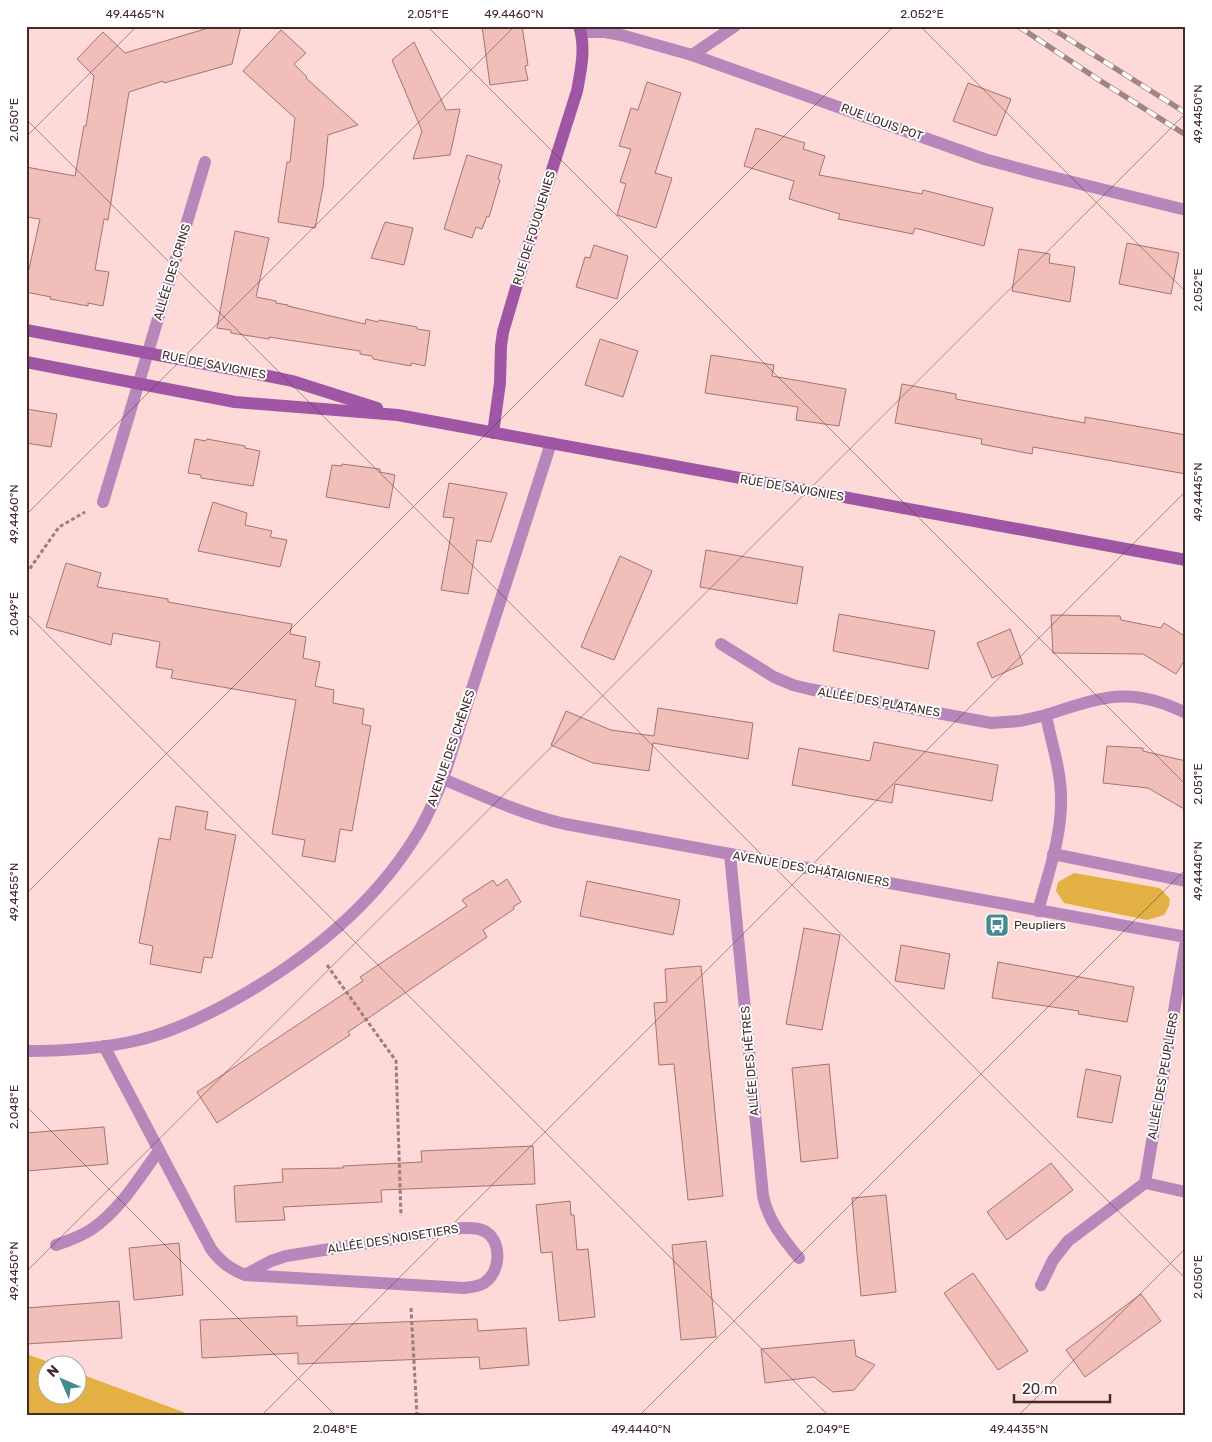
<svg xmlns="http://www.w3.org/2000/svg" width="1212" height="1442" font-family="Rubik,sans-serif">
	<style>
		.green { fill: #e3b143 }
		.building { fill: #f1beba; stroke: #a6736f }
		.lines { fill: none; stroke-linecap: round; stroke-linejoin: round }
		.path { stroke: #9a7e7c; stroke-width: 3; stroke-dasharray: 4 2.5; stroke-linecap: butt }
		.street { stroke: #b786bb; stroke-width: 12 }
		.secondary { stroke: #9e56a5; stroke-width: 12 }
		.rail-casing { stroke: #a18583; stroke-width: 5.5 }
		.rail { stroke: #fff; stroke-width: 4; stroke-dasharray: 11; stroke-linecap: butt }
		.ticks { fill: none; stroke: #422c2b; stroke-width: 1; stroke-opacity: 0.45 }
		.labels { text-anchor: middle; stroke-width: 4; stroke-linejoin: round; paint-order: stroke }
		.street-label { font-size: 12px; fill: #422c2b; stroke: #fff }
		.poi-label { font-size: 12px; fill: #422c2b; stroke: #fff; text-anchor: start }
		.neatline { fill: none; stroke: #422c2b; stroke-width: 2 }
		.ticks-label { font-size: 12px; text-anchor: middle; fill: #422c2b }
	</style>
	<rect width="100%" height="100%" fill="#fddad7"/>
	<g class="green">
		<path d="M1074 873 1160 888 1170 899 1169 906 1164 915 1147 920 1064 903 1056 891 1058 882Z"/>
		<path d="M26 1354 55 1364H48V1394H78V1373L194 1416H26Z"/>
	</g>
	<g class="building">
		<path d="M215 26H241L232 64 164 83 163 81 129 92 108 220 104 219 95 270 109 272 103 306 88 303V306L50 299 51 297 26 292V283L40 219 26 217V167L75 176 84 126H86L94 76 77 59 103 32 125 53Z"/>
		<path d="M482 26H522L528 65 525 66 528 80 490 85Z"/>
		<path d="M281 30 306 53 294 64 307 77 306 78 358 125 328 135 323 187 315 228 278 222 287 162H290L295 118 243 71Z"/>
		<path d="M414 42 446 110 460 109 450 155 413 159 422 131 392 60Z"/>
		<path d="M647 82 681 93 655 173 672 178 656 228 617 215 626 184 620 182 631 149 619 146 631 108 638 110Z"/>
		<path d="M968 83 1011 99 996 136 953 121Z"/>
		<path d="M756 128 805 143 803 149 825 156 819 175 922 194 923 190 993 208 984 246 915 228 913 234 838 219 840 214 789 199 794 181 744 166Z"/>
		<path d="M467 155 502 165 498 179 500 180 489 217 487 216 482 229 476 227 472 238 444 229Z"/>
		<path d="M385 222 413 228 404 265 371 258Z"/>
		<path d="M235 231 269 238 256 297 276 301V303L288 305V306L365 324 366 319 378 322 379 320 417 327V329L430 331 425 366 411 363V366L373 359 372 356 360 354V351L269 337V339L231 333V330L217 328Z"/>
		<path d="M1127 243 1179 253 1171 294 1119 284Z"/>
		<path d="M594 245 628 256 617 299 576 287 585 257 590 258Z"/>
		<path d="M1019 249 1050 254 1049 263 1075 267 1070 302 1012 291Z"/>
		<path d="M600 339 638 351 623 397 585 385Z"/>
		<path d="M711 355 774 365 772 376 846 389 839 426 796 420 798 407 705 393Z"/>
		<path d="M902 384 956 394V399L1085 423V417L1186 435V474L1033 447 1032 454 981 444 982 439 895 423Z"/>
		<path d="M26 409 57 414 51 447 26 443Z"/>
		<path d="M195 439 206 441 207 439 245 446V448L260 451 253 486 201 478V475L188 473Z"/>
		<path d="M342 464 380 469V472L395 475 389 508 326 497 332 465 342 466Z"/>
		<path d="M449 483 507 493 491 542 477 540 468 594 441 590 454 518 443 517Z"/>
		<path d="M213 502 247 513 245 525 272 531 270 537 287 540 280 567 198 551Z"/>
		<path d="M706 550 803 567 797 604 700 587Z"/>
		<path d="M620 556 652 571 614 660 581 647Z"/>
		<path d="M66 563 101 573 97 587 168 599V602L292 624 290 634 306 637 303 658 320 662 315 686 334 690 333 703 364 709 362 724 371 726 352 831 340 829 335 862 302 856 305 840 272 834 296 700 171 678 173 670 156 667 160 642 113 633 111 645 46 627Z"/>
		<path d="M839 614 935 631 928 669 833 651Z"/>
		<path d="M1051 615 1120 616 1121 620 1161 628 1164 623 1186 637V658L1176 674 1143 654 1053 653Z"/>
		<path d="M1010 629 1023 664 992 678 977 643Z"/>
		<path d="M658 708 753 723 748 759 653 743 649 771 593 763 551 745 566 711 611 730 654 736Z"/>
		<path d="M874 742 998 765 992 801 895 784 892 803 792 785 799 748 870 761Z"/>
		<path d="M1107 746 1143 748V751L1186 761V810L1148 788 1103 783Z"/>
		<path d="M176 806 208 812 205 829 236 835 212 958 204 957 201 973 150 964 153 946 139 943 159 838 170 840Z"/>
		<path d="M507 879 521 902 513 907 514 909 483 930 487 937 348 1032 350 1035 217 1123 197 1092 363 981 360 977 467 906 462 900 493 880 497 886Z"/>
		<path d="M587 881 680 900 673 935 580 916Z"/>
		<path d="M804 928 840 935 822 1030 786 1024Z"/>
		<path d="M901 945 950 954 944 989 895 981Z"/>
		<path d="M998 962 1134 987 1127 1022 1078 1014 1079 1011 992 998Z"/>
		<path d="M701 966 723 1196 688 1200 674 1064 659 1065 654 1003 667 1002 665 969Z"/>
		<path d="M829 1064 838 1158 801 1162 792 1068Z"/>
		<path d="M1086 1069 1121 1076 1112 1123 1077 1117Z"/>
		<path d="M104 1127 108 1164 26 1171V1133Z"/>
		<path d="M533 1146 535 1184 381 1190 382 1202 283 1207 285 1220 236 1222 234 1186 283 1182 282 1169 343 1168V1166L422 1162 421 1151Z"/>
		<path d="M1051 1163 1073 1190 1007 1240 987 1212Z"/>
		<path d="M886 1195 896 1292 861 1296 852 1198Z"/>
		<path d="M570 1201 571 1215H574L577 1250 588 1249 595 1317 559 1321 552 1252 541 1253 536 1205Z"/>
		<path d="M706 1241 716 1337 681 1340 672 1245Z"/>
		<path d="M179 1243 183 1295 134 1300 129 1248Z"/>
		<path d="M973 1273 1028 1351 998 1370 944 1293Z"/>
		<path d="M1141 1294 1161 1321 1085 1377 1066 1350Z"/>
		<path d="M119 1301 122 1338 26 1344V1308Z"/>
		<path d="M297 1316V1326L477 1319 478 1331 526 1328 529 1365 480 1369 479 1357 298 1364V1353L202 1358 200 1320Z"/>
		<path d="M854 1340 856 1356 875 1365 854 1390 833 1392 814 1377 765 1383 761 1349Z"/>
	</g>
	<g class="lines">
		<g class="path">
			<path d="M26 574 59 527 85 512"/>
			<path d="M327 965 396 1061 401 1216"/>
			<path d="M411 1308 417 1416"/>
		</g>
		<g class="street">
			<path d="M581 32H605L621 35 692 55 984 159 1036 173 1186 210"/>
			<path d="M692 55 735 26"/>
			<path d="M103 502 205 162"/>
			<path d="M721 644 774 677 793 685 809 689 991 723 1020 721 1046 715C1051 742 1061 770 1061 798 1062 836 1048 874 1038 911"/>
			<path d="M1046 715C1102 697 1130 685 1186 713"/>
			<path d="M443 779C483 796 522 814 565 824L1186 937"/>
			<path d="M730 854 763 1196C768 1220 783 1239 799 1258"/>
			<path d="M1053 854 1186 881"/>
			<path d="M104 1046 211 1249C221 1262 230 1269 245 1275L464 1288C471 1287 478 1287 484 1283 500 1273 503 1243 486 1232 479 1227 470 1228 462 1228L286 1256 271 1261 245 1275"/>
			<path d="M26 1051C64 1051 102 1049 139 1040 180 1030 218 1010 253 989 319 949 377 900 417 834 428 817 435 798 443 779L551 443"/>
			<path d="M1145 1183 1186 1192"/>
			<path d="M56 1245C68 1241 80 1237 92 1229 120 1210 138 1179 158 1152"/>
			<path d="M1041 1285 1053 1260 1068 1241 1145 1183 1186 940"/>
		</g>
		<g class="secondary">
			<path d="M26 330 268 376 292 381 377 408"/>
			<path d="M26 362 235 402 398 415 1186 560"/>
			<path d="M493 433 500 383 501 346 503 332 533 230 577 91C581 70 586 47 579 26"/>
		</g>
		<g class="rail-casing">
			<g id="rail">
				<path d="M1018 26 1096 78 1186 135"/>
				<path d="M1048 26 1186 113"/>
			</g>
		</g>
		<use href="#rail" class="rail"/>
	</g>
	<path class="ticks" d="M427 26 1186 785M920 26 1186 292M26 119 1186 1279M26 137 137 26M26 515 515 26M26 613 829 1416M26 894 894 26M26 1106 336 1416M26 1272 1186 113M261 1416 1186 491M639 1416 1186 869M1018 1416 1186 1248"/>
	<defs>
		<g id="bus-square" transform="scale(1.25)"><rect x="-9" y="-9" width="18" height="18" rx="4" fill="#438a91" stroke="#fff"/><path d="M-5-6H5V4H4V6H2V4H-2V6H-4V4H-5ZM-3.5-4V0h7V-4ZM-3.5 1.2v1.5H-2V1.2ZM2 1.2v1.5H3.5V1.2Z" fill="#fff"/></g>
	</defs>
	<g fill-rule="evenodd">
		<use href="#bus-square" x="997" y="925"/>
	</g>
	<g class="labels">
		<g class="street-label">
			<text transform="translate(882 122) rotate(20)" y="4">RUE LOUIS POT</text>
			<text transform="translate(534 228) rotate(-73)" y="4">RUE DE FOUQUENIES</text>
			<text transform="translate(172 272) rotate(-73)" y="4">ALLÉE DES CRINS</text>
			<text transform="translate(214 365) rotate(11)" y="4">RUE DE SAVIGNIES</text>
			<text transform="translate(792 488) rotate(10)" y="4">RUE DE SAVIGNIES</text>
			<text transform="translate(879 702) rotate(10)" y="4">ALLÉE DES PLATANES</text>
			<text transform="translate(451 748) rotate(-71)" y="4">AVENUE DES CHÊNES</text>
			<text transform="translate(811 869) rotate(10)" y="4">AVENUE DES CHÂTAIGNIERS</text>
			<text transform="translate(750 1061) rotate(-95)" y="4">ALLÉE DES HÊTRES</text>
			<text transform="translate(1163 1076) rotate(-80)" y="4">ALLÉE DES PEUPLIERS</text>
			<text transform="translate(393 1239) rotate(-9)" y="4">ALLÉE DES NOISETIERS</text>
		</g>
		<g class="poi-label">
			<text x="1014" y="929">Peupliers</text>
		</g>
	</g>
	<rect width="1212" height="1442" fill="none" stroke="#ffffff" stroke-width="55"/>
	<g transform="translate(62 1380) rotate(315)"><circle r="24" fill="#ffffff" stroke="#b3abaa"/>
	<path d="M0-4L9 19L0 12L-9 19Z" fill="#438a91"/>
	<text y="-8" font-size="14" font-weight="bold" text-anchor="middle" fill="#422c2b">N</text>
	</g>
	<path d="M1014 1394v8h96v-8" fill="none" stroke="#422c2b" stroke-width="2.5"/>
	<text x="1022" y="1394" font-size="15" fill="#422c2b" stroke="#ffffff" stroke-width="4" paint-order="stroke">20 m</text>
	<rect x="28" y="28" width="1156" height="1386" class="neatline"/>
	<g class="ticks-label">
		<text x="135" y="18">49.4465°N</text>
		<text x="428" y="18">2.051°E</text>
		<text x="514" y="18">49.4460°N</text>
		<text x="922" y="18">2.052°E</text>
		<text transform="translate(1198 114) rotate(-90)" y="4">49.4450°N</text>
		<text transform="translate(14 120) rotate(-90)" y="4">2.050°E</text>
		<text transform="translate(1198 290) rotate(-90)" y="4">2.052°E</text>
		<text transform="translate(1198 492) rotate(-90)" y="4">49.4445°N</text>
		<text transform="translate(14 514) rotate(-90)" y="4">49.4460°N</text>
		<text transform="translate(14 614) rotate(-90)" y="4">2.049°E</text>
		<text transform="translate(1198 784) rotate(-90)" y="4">2.051°E</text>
		<text transform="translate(1198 871) rotate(-90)" y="4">49.4440°N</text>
		<text transform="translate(14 892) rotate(-90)" y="4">49.4455°N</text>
		<text transform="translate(14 1107) rotate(-90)" y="4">2.048°E</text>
		<text transform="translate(14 1271) rotate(-90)" y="4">49.4450°N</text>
		<text transform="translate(1198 1277) rotate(-90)" y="4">2.050°E</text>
		<text x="335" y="1433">2.048°E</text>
		<text x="641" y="1433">49.4440°N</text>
		<text x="828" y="1433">2.049°E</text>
		<text x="1019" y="1433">49.4435°N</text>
	</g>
</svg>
